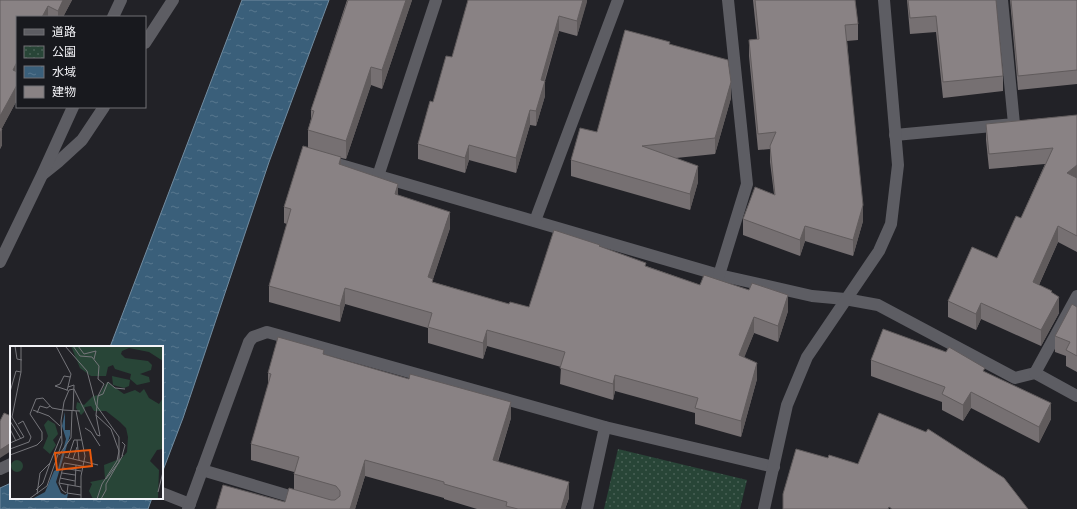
<svg xmlns="http://www.w3.org/2000/svg" width="1077" height="509" font-family="Helvetica,'Noto Sans JP',sans-serif">
	<style>
		.park { fill: url(#park-dots) }
		.water { fill: url(#water-ripples); stroke: #728ca0 }
		.lines { fill: none; stroke-linecap: round; stroke-linejoin: round }
		.minor { stroke: #5d5d63; stroke-width: 12 }
		.tertiary { stroke: #5d5d63; stroke-width: 12 }
		.wall { fill: #767072 }
		.shaded-wall { fill: #605b5c }
		.building { fill: #898284; stroke: #605b5c }
		.inset-road { fill: none; stroke: #76767b; stroke-width: 1 }
		.view { fill: #e8590c; fill-opacity: 0.15; stroke: #e8590c; stroke-width: 2 }
		.inset-edge { fill: none; stroke: #f4f4f8; stroke-width: 2 }
	</style>
	<defs>
		<pattern id="park-dots" width="8" height="8" patternUnits="userSpaceOnUse"><rect width="8" height="8" fill="#284537"/><path d="M2 2h.1M6 6h.1" fill="none" stroke="#486055" stroke-width="1.8" stroke-linecap="round"/></pattern>
		<pattern id="water-ripples" width="26" height="14" patternUnits="userSpaceOnUse"><rect width="26" height="14" fill="#3a5f7a"/><path d="M2 4q2-2 4 0t4 0M15 11q2-2 4 0t4 0" fill="none" stroke="#57778e"/></pattern>
	</defs>
	<rect width="100%" height="100%" fill="#222227"/>
	<path class="park" d="M618 449 747 480 740 509H604Z"/>
	<g class="water">
		<path d="M242 0H329L269 162 183 418 162 473V347H110Z"/>
		<path d="M11 483V498H152L148 509H0V488Z"/>
	</g>
	<g class="lines">
		<g class="minor">
			<path d="M895 135 1014 124 1002 0"/>
			<path d="M334 163 719 275 812 296 845 299 878 305 1015 378 1035 373 1077 396"/>
			<path d="M378 176 436 0"/>
			<path d="M535 221 618 0"/>
			<path d="M719 275 747 184 728 0"/>
			<path d="M1035 373 1077 296"/>
			<path d="M0 469 11 464"/>
			<path d="M202 470 333 509"/>
			<path d="M162 493 190 504"/>
			<path d="M188 509 249 342 253 337 267 332 605 427 774 467"/>
			<path d="M587 509 605 427"/>
		</g>
		<g class="tertiary">
			<path d="M113 17 121 0"/>
			<path d="M145 43 173 0"/>
			<path d="M43 174 58 162 82 140 104 107"/>
			<path d="M0 262 42 175 73 107"/>
			<path d="M764 509 787 405 807 357 879 251 891 224 898 165 884 0"/>
		</g>
	</g>
	<g class="wall">
		<path d="M0 0H72L63 17H17V100L2 128V145L0 149Z"/>
		<path d="M347 0H412L382 89 371 85 346 159 341 158V165L398 195 450 228 433 279V282L509 304 529 307 600 247 646 266 700 285 788 311 778 342 754 333 744 357 757 379 741 437 695 424V413L615 391 613 400 560 384 561 367 487 346 483 359 428 343V328L345 304 340 322 269 302V286L287 224 284 223V207L308 148V130L311 119V110Z"/>
		<path d="M587 0 577 36 559 31 545 81V96L536 126 530 125 516 173 469 160 465 173 418 159V144L433 102 452 57Z"/>
		<path d="M753 0H855L858 24V40L847 41 863 221 853 256 805 241 800 256 743 235V219L774 194 770 162V149L758 150 749 56V40L757 39Z"/>
		<path d="M907 0H996L1003 76V91L943 98 936 32 910 34Z"/>
		<path d="M1010 0H1077V84L1018 90Z"/>
		<path d="M670 44 731 98 715 154 676 158 698 182 690 210 571 176V160L597 132Z"/>
		<path d="M1077 115V252L1058 242 1039 285 1052 293 1059 313 1041 346 981 319 976 330 948 317V301L997 258 1021 218 1045 164 989 169 986 140V124Z"/>
		<path d="M1077 307V372L1066 366V356L1055 352V336Z"/>
		<path d="M324 354 511 418 498 462 569 498 565 509H477L444 499V498L365 476 355 509 285 502 294 489V472L251 460V444L268 386V373Z"/>
		<path d="M871 360 985 372 1051 419 1039 443 971 408 963 421 942 410V402L871 376Z"/>
	</g>
	<g class="shaded-wall">
		<path d="M63 0H72L63 17H58V11Z"/>
		<path d="M406 0H412L382 89V70Z"/>
		<path d="M583 0H587V2L577 36V21Z"/>
		<path d="M48 6V17H42Z"/>
		<path d="M559 16V31L543 85 545 81V96L536 126V111L541 80Z"/>
		<path d="M17 62V78L13 70Z"/>
		<path d="M371 67V85L346 159V141Z"/>
		<path d="M731 82V98L715 154V138Z"/>
		<path d="M17 85V100L0 132V116Z"/>
		<path d="M530 110V125L516 173V158Z"/>
		<path d="M2 129V145L0 149V133Z"/>
		<path d="M469 145V160L465 173V158Z"/>
		<path d="M341 157V173L339 164Z"/>
		<path d="M1077 165V181L1067 173Z"/>
		<path d="M698 166V182L690 210V194Z"/>
		<path d="M398 184V200L395 194Z"/>
		<path d="M863 205V221L853 256V240Z"/>
		<path d="M450 212V228L433 279V295L428 277Z"/>
		<path d="M805 226V241L800 256V240Z"/>
		<path d="M1058 226V242L1033 298V282Z"/>
		<path d="M345 288V304L340 322V306Z"/>
		<path d="M788 295V311L778 342V326Z"/>
		<path d="M1059 297V313L1041 346V330Z"/>
		<path d="M981 303V319L976 330V314Z"/>
		<path d="M754 317V333L739 371V355Z"/>
		<path d="M487 330V346L483 359V343Z"/>
		<path d="M757 363V379L741 437V421Z"/>
		<path d="M615 375V391L613 400V384Z"/>
		<path d="M971 392V408L963 421V405Z"/>
		<path d="M511 402V418L493 476V460Z"/>
		<path d="M1051 403V419L1039 443V427Z"/>
		<path d="M11 443V451L0 458V450Z"/>
		<path d="M365 460V476L355 509H350Z"/>
		<path d="M569 482V498L565 509H561Z"/>
	</g>
	<g class="building">
		<path d="M0 0H63L58 11 48 6 42 17H17V62L13 70 17 72V85L0 116Z"/>
		<path d="M348 0H406L382 70 371 67 346 141 308 130 314 111 311 110Z"/>
		<path d="M468 0H583L577 21 559 16 541 80 545 81 536 111 530 110 516 158 469 145 465 158 418 144 430 101 433 102 446 56 452 57Z"/>
		<path d="M755 0H855L858 24 845 25 863 205 853 240 805 226 800 240 743 219 755 187 775 195 770 146 776 132 758 134 749 40 759 39Z"/>
		<path d="M908 0H996L1003 76 943 82 936 16 910 18Z"/>
		<path d="M1011 0H1077V70L1018 76Z"/>
		<path d="M625 30 670 42 669 44 728 60 731 82 715 138 642 146 698 166 690 194 571 160 580 128 597 132Z"/>
		<path d="M1077 115V165L1067 173 1077 178V236L1058 226 1033 282 1052 291 1051 292 1059 297 1041 330 981 303 976 314 948 301 972 247 997 258 1016 216 1021 218 1053 148 989 154 986 124Z"/>
		<path d="M0 127 2 129 0 133Z"/>
		<path d="M303 146 341 157 339 164 398 184 395 194 450 212 428 277 433 279 432 282 509 304 510 302 529 307 554 230 600 245 599 246 646 263 645 266 700 285 704 275 749 290 752 283 788 295 778 326 754 317 739 355 757 363 741 421 695 408 698 398 615 375 613 384 560 368 565 352 487 330 483 343 428 327 432 313 345 288 340 306 269 286 291 209 284 207Z"/>
		<path d="M1072 304 1077 307V356L1066 350 1070 342 1055 336Z"/>
		<path d="M883 329 946 352 949 347 985 368 983 371 1051 403 1039 427 971 392 963 405 942 394 945 387 871 360Z"/>
		<path d="M278 337 324 350 323 354 409 379 410 374 511 402 493 460 569 482 561 509H518L506 506 507 502 444 484V482L365 460 350 509H216L223 485 285 502 289 488 331 500H335L340 496V491L336 486 294 474 299 457 251 444 271 374 268 373Z"/>
		<path d="M4 413 11 416V443L0 450V421Z"/>
		<path d="M879 413 926 432 928 429 1004 478 1028 509H892L889 507 888 509H783V494L796 449 828 458 829 455 858 464Z"/>
	</g>
	<g transform="translate(10 346)">
		<rect width="153" height="153" fill="#222227"/>
		<path d="M61 0H153V15L139 6 119 2 112 5 111 8 115 12 138 15 142 19 141 24 130 28 139 31 140 36 127 39 120 33 121 28 105 23 103 19 98 21 96 30H81L70 22ZM97 36 114 48 125 44 130 47 134 43 139 52 149 58 153 52V103L147 104 140 115 149 124 148 153H83L79 145 82 138 80 136 95 133 94 119 112 112 117 106 118 91 116 82 110 76 96 65H84L81 60 75 61 74 66 71 69 66 62 67 56 74 59 83 50 89 49ZM38 74 45 78 48 88 43 94 46 99 40 108 33 102 38 90 34 79ZM1 120a6 6 0 1 1 12 0a6 6 0 1 1-12 0Z" fill="#284537"/>
		<path d="M102 30 120 34 119 40 114 42 103 39Z" fill="#284537"/>
		<path d="M55 66V84H60V89L46 136 51 147 55 149 58 147 57 153H22L35 146 44 125 48 123 56 93 52 80Z" fill="#3a5f7a"/>
		<path class="inset-road" d="M5 0 7 13 12 14M46 0 61 28 57 45M55 0 77 25 86 59 109 91V116L96 133M63 0 70 10 82 11 89 20 88 33 94 38 88 50 86 69 90 90 87 89 64 43M68 0 74 8 86 5 84 13M0 4V25M45 40 50 38 54 30 60 31M45 40 57 44M58 41 64 39 63 65M0 46 6 25 11 26M88 50 93 48 98 36 105 42 115 43M23 64 39 70 50 80M53 64 70 65M66 65 75 110 71 130V153M27 67 30 60 37 62 40 60M86 69 101 83 109 105 107 115 92 138 87 153M0 75 11 93M75 82 81 86 90 100M0 83 6 95M67 94 69 114M0 97 14 91 2 71 11 26V0M0 103 19 96 21 91 13 75 8 78M0 109 27 99 32 94V86L20 68 26 53 33 52 42 62 53 64M49 109 61 92 62 65M112 110 115 99 112 96M55 111 88 119M58 112 64 94H72M63 113 67 101M53 122 71 125M52 127 65 129M50 132 65 135M49 137 52 144 56 147M58 139 57 147 71 149M65 140 66 119M71 141 49 137 54 117 72 120M26 144 33 137 40 117M148 146 153 126M27 148 30 127 40 117 51 90M19 153 37 140 52 97 51 75 54 56 59 44 64 43M91 153 96 144V138L113 109"/>
		<path class="view" d="M80 104 82 120 47 124 45 107Z"/>
		<rect width="153" height="153" class="inset-edge"/>
	</g>
	<rect x="16" y="16" width="130" height="92" fill="#18191e" stroke="#707175"/>
	<rect x="24" y="29" width="20" height="6" fill="#5d5d63" stroke="#707175"/>
	<text x="52" y="36" font-size="12" fill="#f4f4f8">道路</text>
	<rect x="24" y="46" width="20" height="12" fill="url(#park-dots)" stroke="#707175"/>
	<text x="52" y="56" font-size="12" fill="#f4f4f8">公園</text>
	<rect x="24" y="66" width="20" height="12" fill="url(#water-ripples)" stroke="#707175"/>
	<text x="52" y="76" font-size="12" fill="#f4f4f8">水域</text>
	<rect x="24" y="86" width="20" height="12" fill="#898284" stroke="#707175"/>
	<text x="52" y="96" font-size="12" fill="#f4f4f8">建物</text>
</svg>
